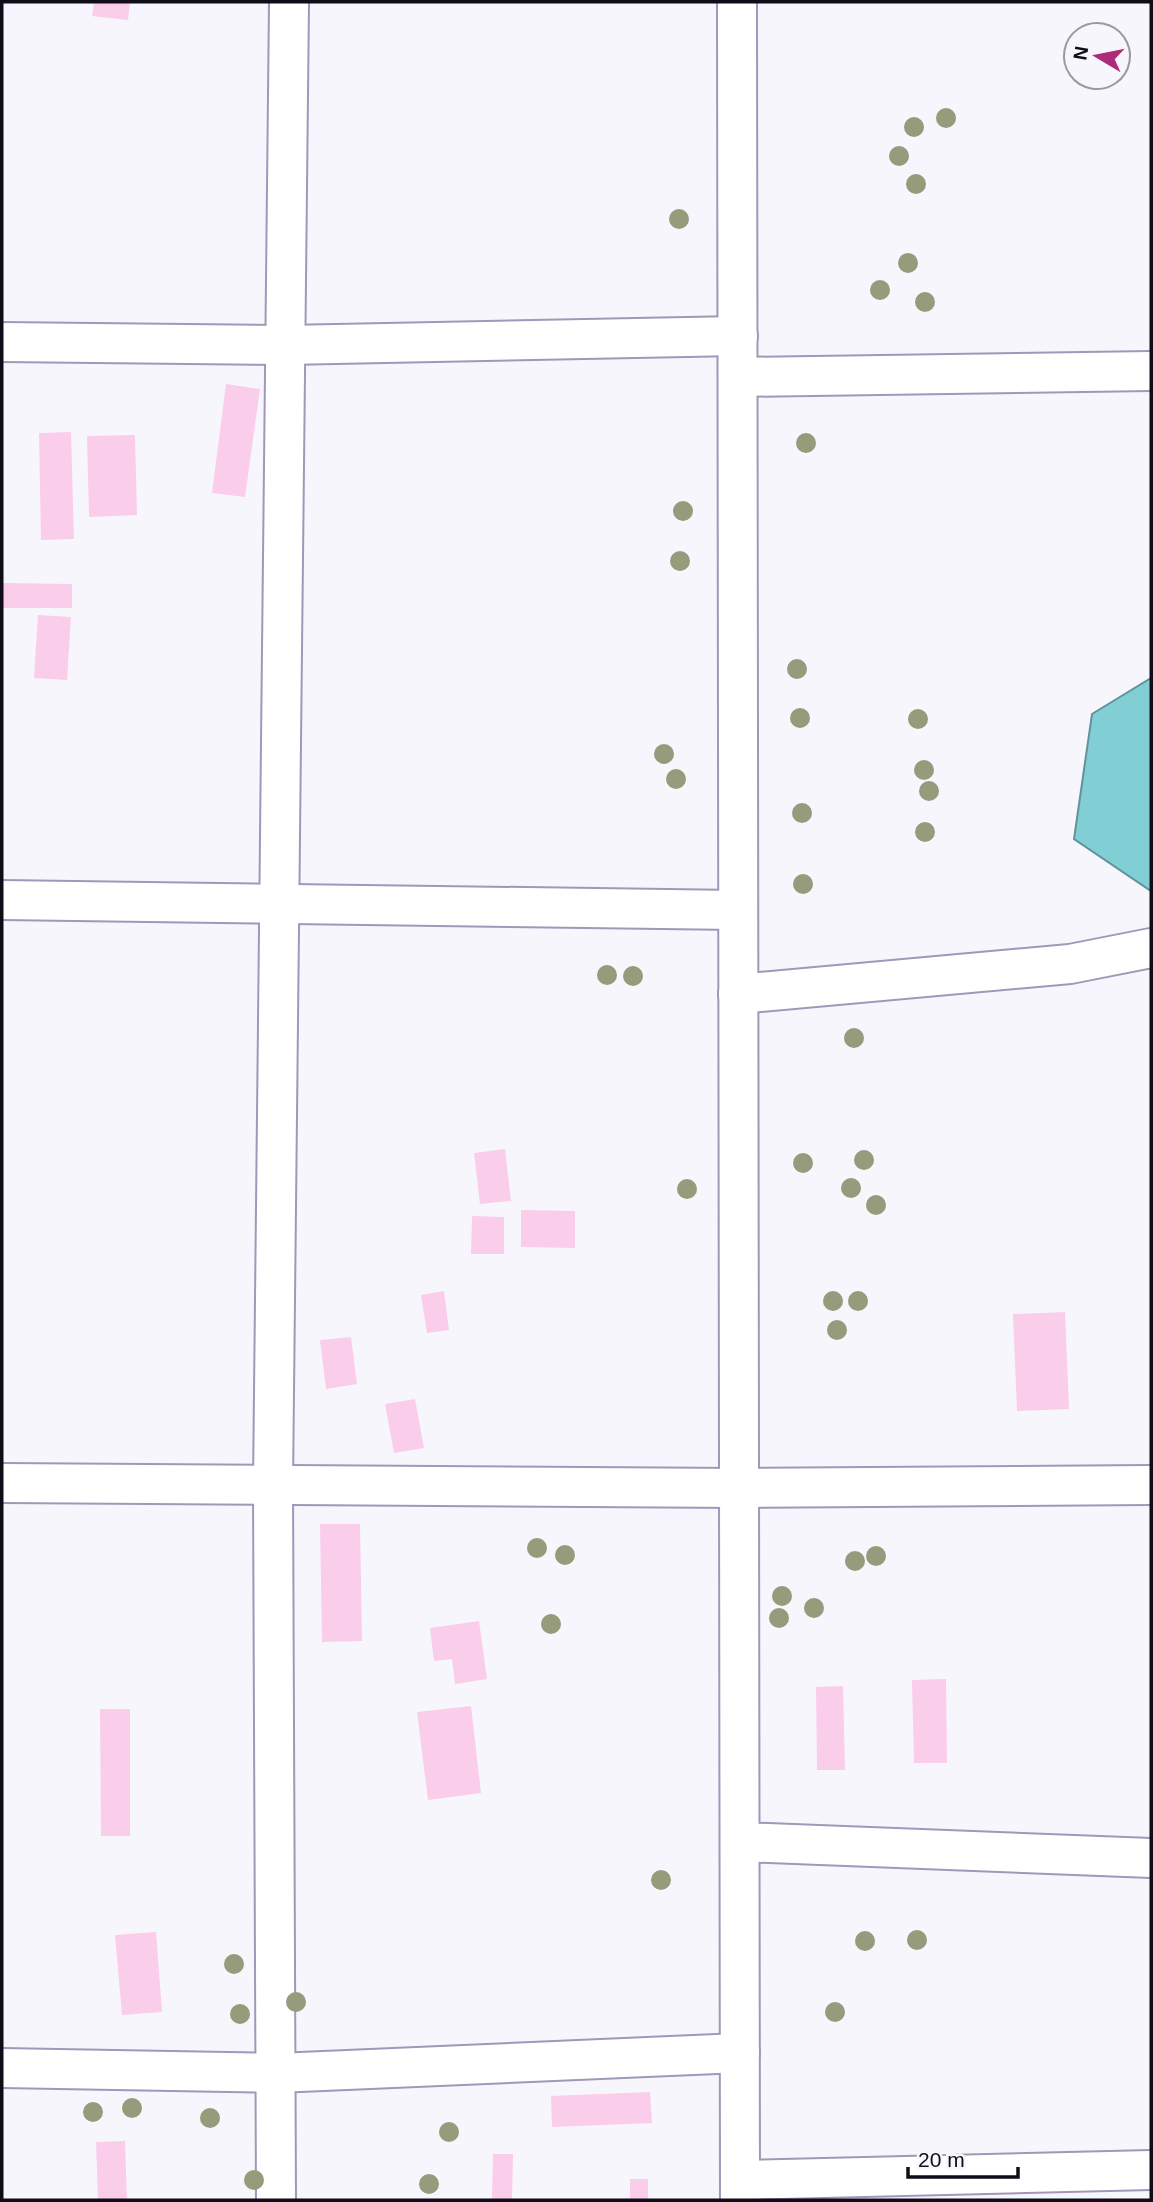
<svg xmlns="http://www.w3.org/2000/svg" width="1153" height="2202" font-family="Arial,sans-serif">
	<style>
		.water { fill: #81cfd5; stroke: #5f949c; stroke-width: 2 }
		.building { fill: #facdea }
		.lines { fill: none; stroke-linecap: round; stroke-linejoin: round }
		.minor-casing { stroke: #a197b8; stroke-width: 42 }
		.minor { stroke: #fff; stroke-width: 38 }
		.tree { fill: #969b7b }
	</style>
	<rect width="100%" height="100%" fill="#f8f6fd"/>
	<path class="water" d="M1151 678V891L1074 839 1092 714Z"/>
	<g class="building">
		<path d="M94 2H130L128 20 92 16Z"/>
		<path d="M226 384 260 389 245 497 212 493Z"/>
		<path d="M71 432 74 539 41 540 39 433Z"/>
		<path d="M135 435 137 515 89 517 87 436Z"/>
		<path d="M2 583 72 584V608H2Z"/>
		<path d="M38 615 71 617 67 680 34 678Z"/>
		<path d="M505 1149 511 1201 480 1204 474 1153Z"/>
		<path d="M521 1210 575 1211V1248L521 1247Z"/>
		<path d="M472 1216 504 1217V1254H471Z"/>
		<path d="M444 1291 449 1330 427 1333 421 1295Z"/>
		<path d="M1065 1312 1069 1409 1017 1411 1013 1314Z"/>
		<path d="M351 1337 357 1384 326 1389 320 1340Z"/>
		<path d="M415 1399 424 1448 394 1453 385 1404Z"/>
		<path d="M320 1524H360L362 1641 322 1642Z"/>
		<path d="M479 1621 487 1679 455 1684 452 1659 434 1661 430 1628Z"/>
		<path d="M946 1679 947 1763H914L912 1680Z"/>
		<path d="M843 1686 845 1770H817L816 1687Z"/>
		<path d="M471 1706 481 1793 428 1800 417 1712Z"/>
		<path d="M100 1709H130V1836H101Z"/>
		<path d="M156 1932 162 2012 122 2015 115 1935Z"/>
		<path d="M650 2092 652 2123 552 2127 551 2096Z"/>
		<path d="M125 2141 127 2200H98L96 2142Z"/>
		<path d="M493 2154H513L512 2200H492Z"/>
		<rect x="630" y="2179" width="18" height="21"/>
	</g>
	<g class="lines">
		<g class="minor-casing">
			<g id="minor">
				<path d="M737 2 740 2200"/>
				<path d="M2 342 286 345 738 336"/>
				<path d="M738 377 1151 371"/>
				<path d="M2 900 738 910"/>
				<path d="M738 994 1070 964 1151 948"/>
				<path d="M2 1483 739 1488 1151 1485"/>
				<path d="M740 1842 1151 1858"/>
				<path d="M2 2068 277 2073 740 2053"/>
				<path d="M740 2180 1151 2170"/>
				<path d="M276 2200 273 1485 289 2"/>
			</g>
		</g>
		<use href="#minor" class="minor"/>
	</g>
	<g class="tree">
		<circle cx="946" cy="118" r="10"/>
		<circle cx="914" cy="127" r="10"/>
		<circle cx="899" cy="156" r="10"/>
		<circle cx="916" cy="184" r="10"/>
		<circle cx="679" cy="219" r="10"/>
		<circle cx="908" cy="263" r="10"/>
		<circle cx="880" cy="290" r="10"/>
		<circle cx="925" cy="302" r="10"/>
		<circle cx="806" cy="443" r="10"/>
		<circle cx="683" cy="511" r="10"/>
		<circle cx="680" cy="561" r="10"/>
		<circle cx="797" cy="669" r="10"/>
		<circle cx="800" cy="718" r="10"/>
		<circle cx="918" cy="719" r="10"/>
		<circle cx="664" cy="754" r="10"/>
		<circle cx="924" cy="770" r="10"/>
		<circle cx="676" cy="779" r="10"/>
		<circle cx="929" cy="791" r="10"/>
		<circle cx="802" cy="813" r="10"/>
		<circle cx="925" cy="832" r="10"/>
		<circle cx="803" cy="884" r="10"/>
		<circle cx="607" cy="975" r="10"/>
		<circle cx="633" cy="976" r="10"/>
		<circle cx="854" cy="1038" r="10"/>
		<circle cx="864" cy="1160" r="10"/>
		<circle cx="803" cy="1163" r="10"/>
		<circle cx="851" cy="1188" r="10"/>
		<circle cx="687" cy="1189" r="10"/>
		<circle cx="876" cy="1205" r="10"/>
		<circle cx="833" cy="1301" r="10"/>
		<circle cx="858" cy="1301" r="10"/>
		<circle cx="837" cy="1330" r="10"/>
		<circle cx="537" cy="1548" r="10"/>
		<circle cx="565" cy="1555" r="10"/>
		<circle cx="876" cy="1556" r="10"/>
		<circle cx="855" cy="1561" r="10"/>
		<circle cx="782" cy="1596" r="10"/>
		<circle cx="814" cy="1608" r="10"/>
		<circle cx="779" cy="1618" r="10"/>
		<circle cx="551" cy="1624" r="10"/>
		<circle cx="661" cy="1880" r="10"/>
		<circle cx="917" cy="1940" r="10"/>
		<circle cx="865" cy="1941" r="10"/>
		<circle cx="234" cy="1964" r="10"/>
		<circle cx="296" cy="2002" r="10"/>
		<circle cx="835" cy="2012" r="10"/>
		<circle cx="240" cy="2014" r="10"/>
		<circle cx="132" cy="2108" r="10"/>
		<circle cx="93" cy="2112" r="10"/>
		<circle cx="210" cy="2118" r="10"/>
		<circle cx="449" cy="2132" r="10"/>
		<circle cx="254" cy="2180" r="10"/>
		<circle cx="429" cy="2184" r="10"/>
	</g>
	<rect width="1153" height="2202" fill="none" stroke="#100c18" stroke-width="7"/>
	<g transform="translate(1097 56) rotate(280)"><circle r="33" fill="#f8f6fd" stroke="#9b98a1" stroke-width="2"/>
	<path d="M0-5L12 26L0 18L-12 26Z" fill="#ad2c78"/>
	<text y="-10" font-size="19" font-weight="bold" text-anchor="middle" fill="#100c18">N</text>
	</g>
	<path d="M908 2167v10h110v-10" fill="none" stroke="#100c18" stroke-width="3.5"/>
	<text x="918" y="2167" font-size="21" fill="#100c18" stroke="#f8f6fd" stroke-width="5" paint-order="stroke">20 m</text>
</svg>
